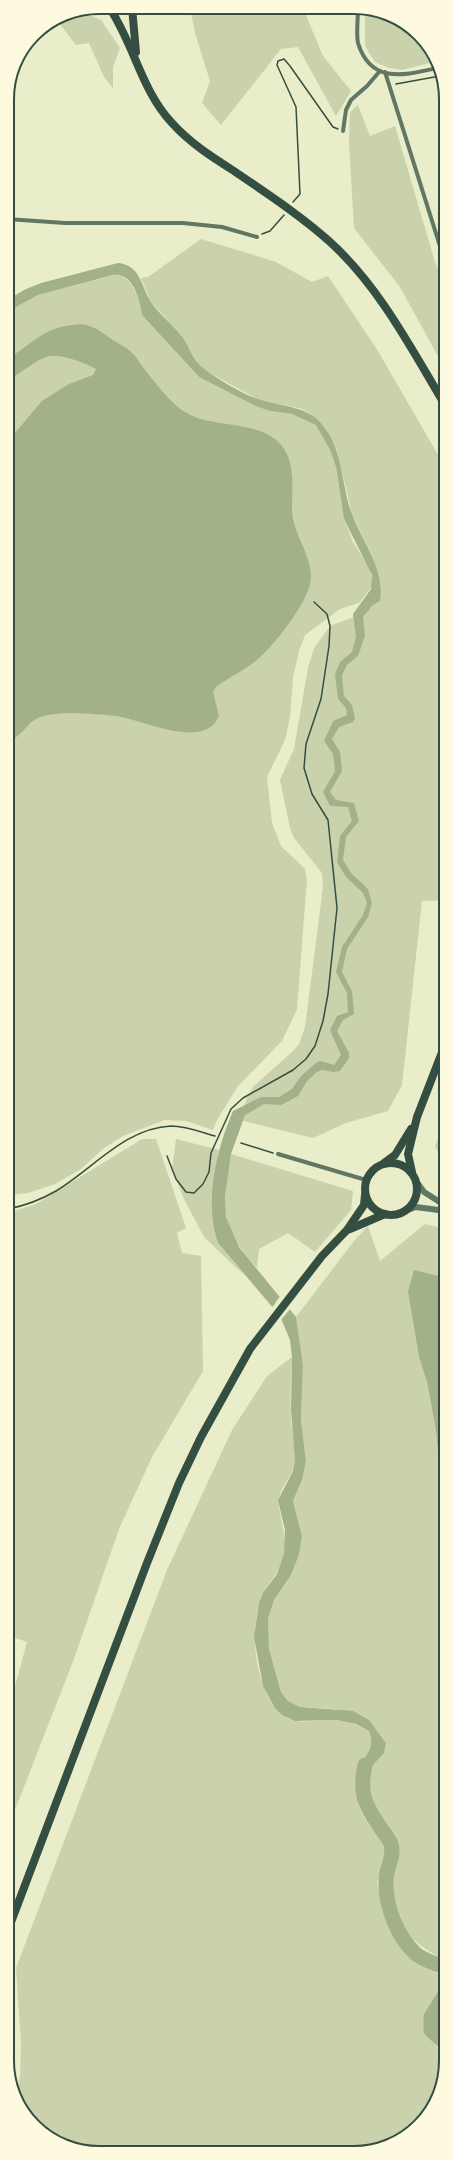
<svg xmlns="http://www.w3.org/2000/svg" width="453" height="2160" font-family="Georgia,serif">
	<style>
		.green { fill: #cad2ad }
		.water { fill: #a3b18a }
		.pier { fill: #e9edc9 }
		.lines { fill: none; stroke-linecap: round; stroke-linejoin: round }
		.river { stroke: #a3b18a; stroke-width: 15 }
		.path { stroke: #344e41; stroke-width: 1.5 }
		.minor { stroke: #617663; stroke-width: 4 }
		.tertiary { stroke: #617663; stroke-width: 6 }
		.primary { stroke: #344e41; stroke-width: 8 }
		.rim { fill: none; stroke: #344e41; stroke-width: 2 }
	</style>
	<rect width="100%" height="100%" fill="#e9edc9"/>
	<g class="green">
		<path d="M190 8H303L323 56 351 91 336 116 298 47 281 49 221 125 202 103 210 81 195 33Z"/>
		<path d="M365 9H372L423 38 434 62 402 70 389 68 375 62 365 46Z"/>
		<path d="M80 11 101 20 120 48 113 67V88L104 77 89 43 76 45 56 19 64 14Z"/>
		<path d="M358 105 370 136 395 126 435 262 445 284V369L400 287 354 228 349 143 350 112Z"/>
		<path d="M201 239 276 262 312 282 328 276 378 351 445 467V900L422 901 402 1085 388 1111 346 1123 313 1138 240 1120 247 1098 253 1087 293 1051 299 1044 305 1027 323 887 322 873 294 838 290 828 280 780 294 749 308 668 314 648 330 626 356 616 380 601 373 558 352 514 337 450 325 427 308 412 299 408 259 400 208 372 198 363 183 339 150 300 141 278 148 277Z"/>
		<path d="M118 274C134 281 140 299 142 315L199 377 270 411 292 414 316 424 330 450 336 467 344 519 353 542 370 569 373 585 359 603 340 609 305 635 299 651 293 678 290 717 285 740 267 777 272 823 275 831 281 846 305 869 307 879 297 1009 282 1041 238 1086 217 1120 213 1130 186 1121 165 1120 123 1136 104 1148 81 1169 55 1184 28 1193 8 1195 7 312 38 295Z"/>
		<path d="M446 1120V1154L441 1158 435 1146Z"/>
		<path d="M142 1139H156L186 1228 177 1233 182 1253 201 1256 203 1371 152 1457 119 1529 75 1656 8 1828V1712L27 1642 16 1638 8 1641V1213L36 1204Z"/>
		<path d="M176 1139 219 1150 214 1189 218 1243 245 1276 204 1237 183 1197 172 1169Z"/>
		<path d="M231 1154 353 1191 351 1210 315 1252 288 1233 259 1249 257 1268C217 1223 223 1209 231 1154Z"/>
		<path d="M425 1224 446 1229V1278L436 1276 408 1292 419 1357 427 1382 436 1431 442 1494 440 1534 446 1557V1962C436 1954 423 1949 415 1941 400 1928 394 1894 389 1875L397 1863 399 1854C386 1824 369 1806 367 1772L384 1753 386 1743 369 1720 334 1709 300 1707 288 1701 281 1692 269 1649 268 1619 274 1600 291 1575 299 1555 302 1536 293 1501 302 1480 306 1461 301 1420 303 1365 296 1317 354 1241 368 1226 380 1261Z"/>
		<path d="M292 1357C291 1378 290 1399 291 1420 292 1430 296 1455 295 1462 293 1476 279 1487 279 1501 279 1519 288 1536 284 1555 281 1571 269 1581 263 1595 248 1627 254 1690 282 1714 296 1727 318 1719 335 1720 347 1720 358 1725 369 1731 376 1751 365 1753 359 1770 348 1798 367 1829 389 1844L388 1857 377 1882 384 1909 397 1942 419 1962 441 1976 444 1984C440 1995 433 2002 428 2011 418 2029 435 2045 446 2057V2067L439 2096 419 2126 366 2152 81 2151 30 2122 17 2093 20 2076 21 2043 16 1968 167 1570 232 1430 267 1376Z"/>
	</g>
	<g class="water">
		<path d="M118 263C141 265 141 287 151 302 160 315 173 325 183 338 189 346 192 357 199 364 209 375 246 396 261 400 285 407 310 406 325 428 344 454 341 485 352 514 363 543 385 569 380 601L372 606 363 617 365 636 358 656 347 665 342 675 344 696 352 705 355 718 353 722 339 727 332 739 340 752 342 771 330 792 336 800 354 803 359 821 346 837 343 860 351 873 368 889 372 903 368 917 347 949 342 972 352 991 354 1014 343 1020 337 1031 349 1053V1058L340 1071 334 1072 322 1070 317 1072 307 1081 298 1096 281 1105 264 1104 245 1115 231 1154 225 1197 226 1217 239 1247 296 1317 303 1365 301 1420 306 1461 302 1480 293 1501 302 1536 299 1555 291 1575 274 1600 268 1619 269 1649 281 1692 288 1701 300 1707 353 1711 369 1720 386 1743 384 1753 367 1772V1784L356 1786C357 1778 358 1769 363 1761 370 1749 374 1745 369 1731L356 1724 337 1720 295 1721 282 1715 275 1708 263 1686 254 1637 259 1603 263 1593 277 1574 284 1554 285 1530 278 1500 293 1471 295 1460 291 1410 292 1357 290 1340 280 1316 218 1243C204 1202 216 1150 233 1111L261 1097H279L292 1089 301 1076 316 1063 320 1061 334 1065 341 1055 330 1030 337 1016 348 1012 347 993 336 972 342 947 363 915 367 903 363 893 346 877 337 862 340 836 352 821 348 807 330 806 323 792 335 771 333 754 324 741 333 721 347 715 346 708 338 699 335 674 340 662 352 652 356 637 353 614 371 589 372 575 344 519 336 467 330 450 316 425 292 414 270 411 256 406 199 377 142 315C140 300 133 272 113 275L38 295 7 312V300L26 289 41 283Z"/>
		<path d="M82 324C97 327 101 332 113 340 120 345 127 347 133 354 137 357 139 362 142 366 153 380 165 396 178 407 203 429 244 419 272 437 297 453 292 484 292 509 292 532 310 552 311 575 313 597 275 644 259 658 246 670 230 676 216 687L213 692 219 716C217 719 215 724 212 726 190 744 140 719 115 716 97 714 51 710 36 719 25 725 21 739 7 740V437L14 434 42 401 69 384 93 375 96 369C86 363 57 352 46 357 33 362 23 372 11 378L7 375V355L10 353 15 354C41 336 48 326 82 324Z"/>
		<path d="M414 1270 446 1278V1557L440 1534 442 1494 436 1431 427 1382 419 1357 408 1292Z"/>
	</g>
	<path class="pier" d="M281 1295 291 1308 280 1321 271 1309Z"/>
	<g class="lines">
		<g class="river">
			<path d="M365 1765C359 1792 364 1804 380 1827 383 1832 389 1838 391 1844 395 1858 386 1867 386 1880 385 1905 397 1937 416 1954 423 1960 437 1964 446 1968"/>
			<path d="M446 1993 431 2017V2030L446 2044"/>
		</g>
		<g class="path">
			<path d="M396 84 440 76"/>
			<path d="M293 202 300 194 296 107 277 65 278 61 284 59 290 66 333 127 338 129"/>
			<path d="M262 234 270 231 284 215"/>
			<path d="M241 1143 273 1153"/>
			<path d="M167 1156 176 1179 186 1192 194 1193 203 1184 209 1172 211 1153 231 1109 243 1098 293 1070 306 1059 315 1046 323 1021 328 994 337 908 328 820 312 794 304 768 306 744 321 699 329 646 330 626 327 614 314 602"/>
			<path d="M8 1209C24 1206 42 1199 56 1191 93 1169 125 1128 171 1126 186 1126 201 1132 215 1136"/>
		</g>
		<g class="minor">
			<path d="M358 9C358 19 356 33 358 43 371 85 405 75 437 68"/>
			<path d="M385 72 445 262"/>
			<path d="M343 131 346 110 351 100 367 86 380 71"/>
			<path d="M7 219 65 223H183L222 227 257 237"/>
			<path d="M278 1154 366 1180"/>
		</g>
		<g class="tertiary">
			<path d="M416 1181 424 1192 446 1206"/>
			<path d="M405 1211 416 1207 446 1211"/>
		</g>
		<g class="primary">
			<path d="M109 7C134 44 141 90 172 123 190 143 212 157 234 171 266 193 300 215 329 241 379 286 411 348 445 405"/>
			<path d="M132 7 136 52"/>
			<circle cx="391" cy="1189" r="26"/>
			<path d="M384 1163 395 1155 411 1129"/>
			<path d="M412 1172 408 1154 417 1117 446 1042"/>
			<path d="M350 1229 385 1214"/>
			<path d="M8 1930 147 1563 179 1483 201 1437 250 1349 322 1256 347 1230 364 1205 365 1195"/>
		</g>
	</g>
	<path d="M0 0H453V2160H0ZM99 14H354A85 85 0 0 1 439 99V2061A85 85 0 0 1 354 2146H99A85 85 0 0 1 14 2061V99A85 85 0 0 1 99 14Z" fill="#fefae0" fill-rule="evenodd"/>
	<path class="rim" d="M99 14H354A85 85 0 0 1 439 99V2061A85 85 0 0 1 354 2146H99A85 85 0 0 1 14 2061V99A85 85 0 0 1 99 14Z"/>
</svg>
